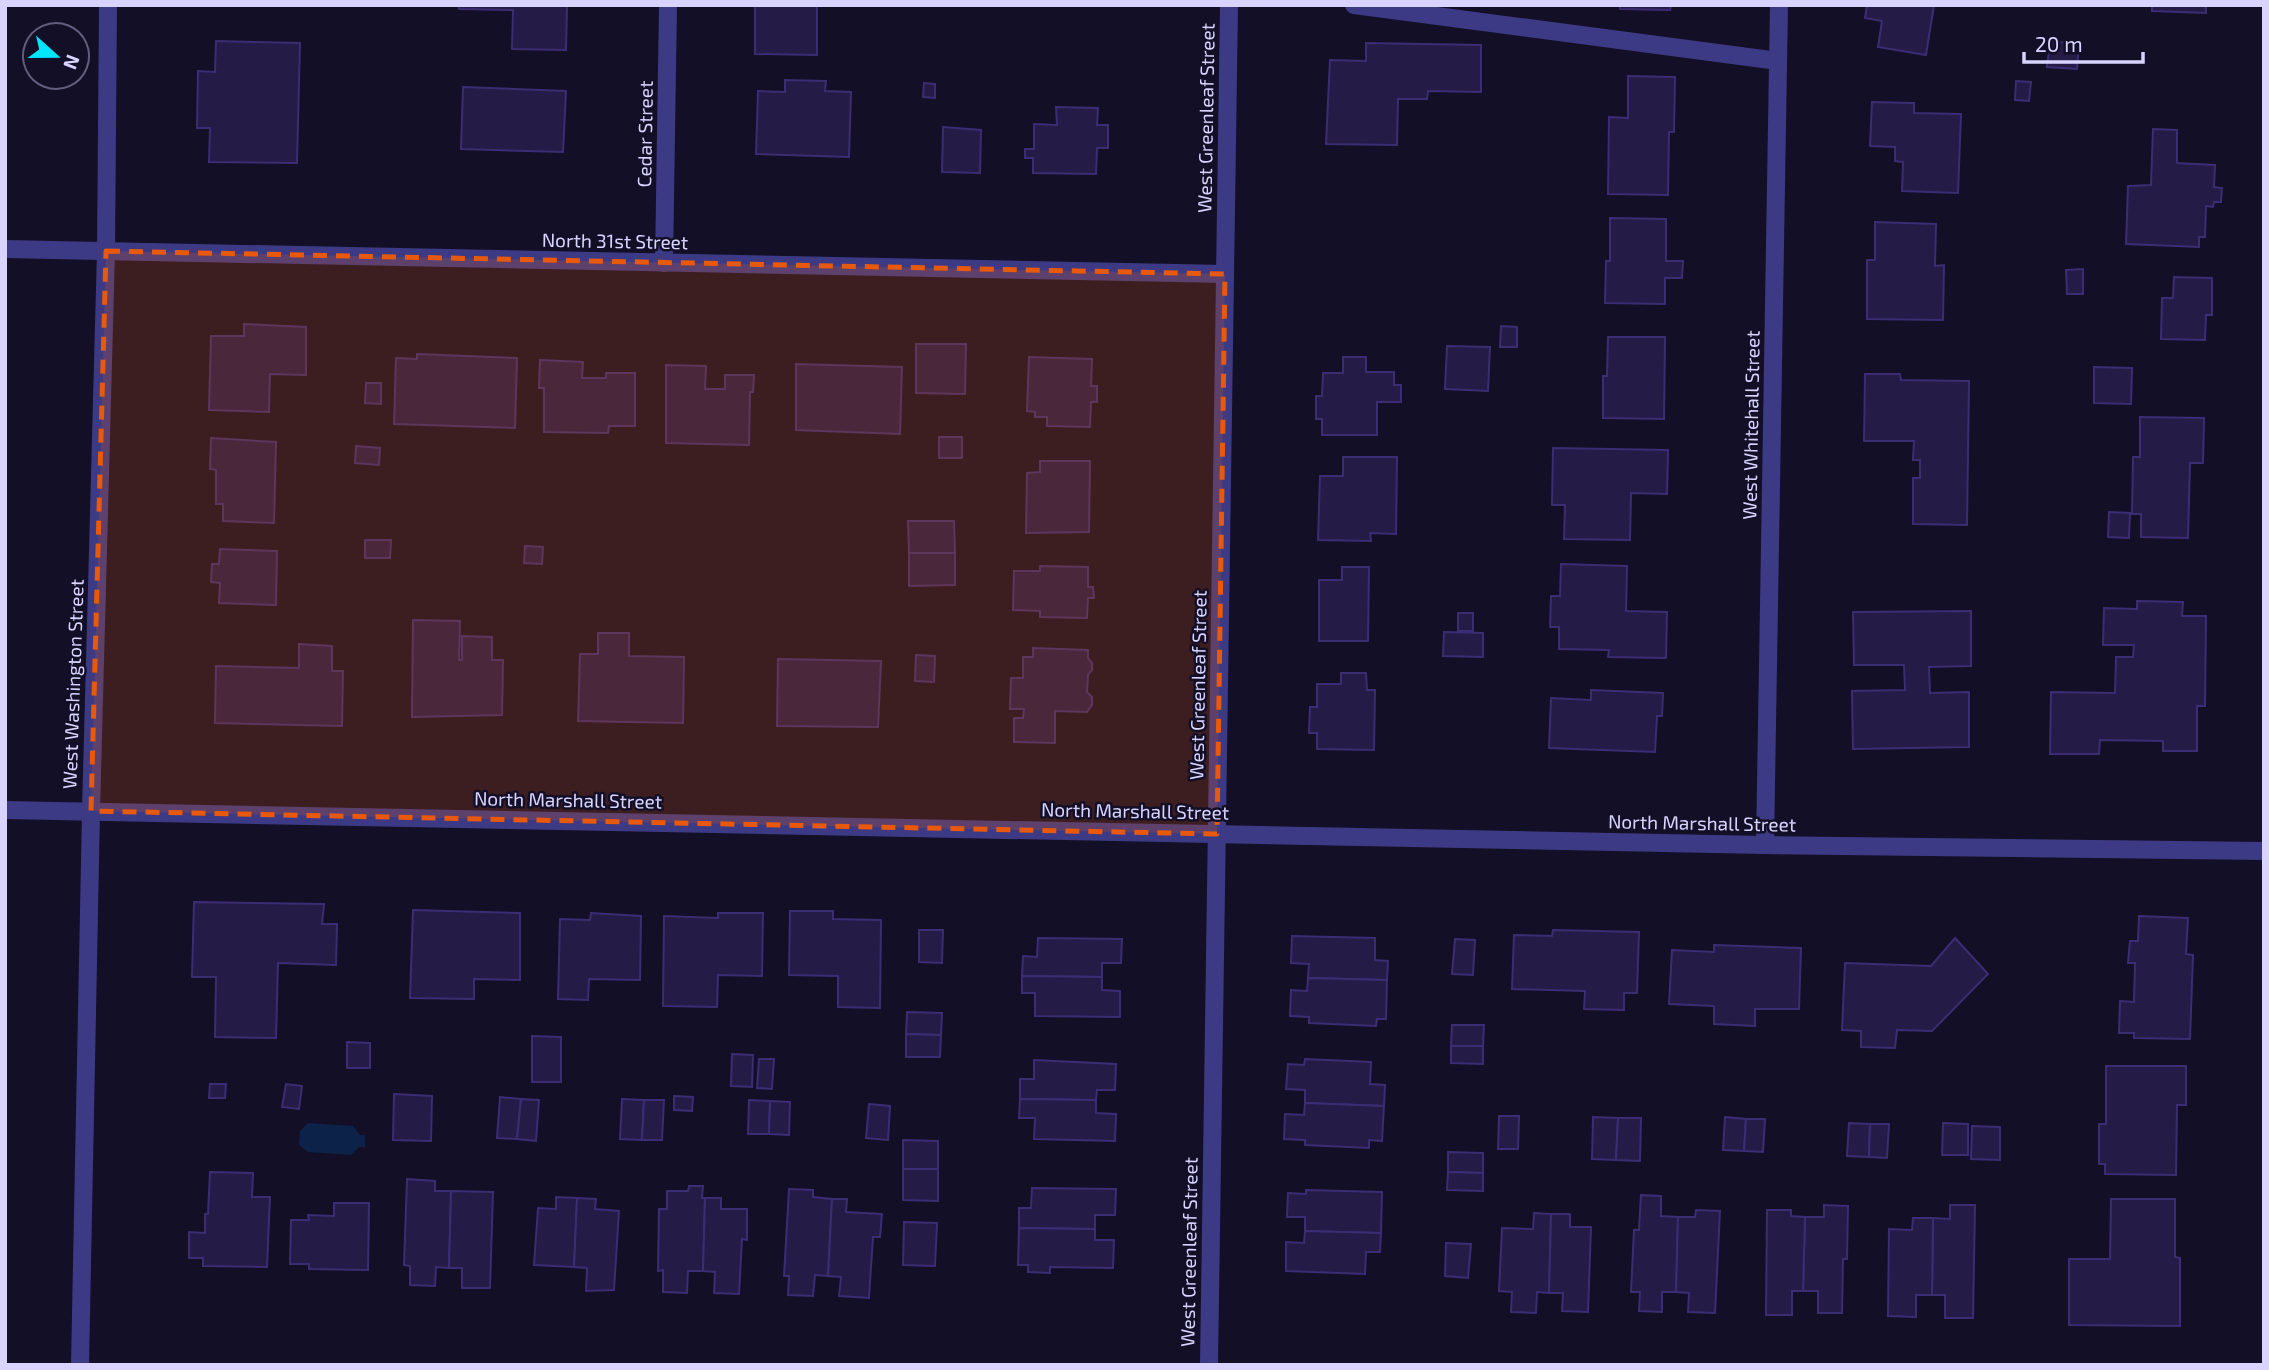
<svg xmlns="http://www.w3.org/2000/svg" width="2269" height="1370" font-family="'Exo 2',sans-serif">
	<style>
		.water { fill: #0c2248 }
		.building { fill: #241b47; stroke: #3b2d73; stroke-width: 2 }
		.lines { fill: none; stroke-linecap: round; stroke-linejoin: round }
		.lane { stroke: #3d3a85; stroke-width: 18 }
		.street { stroke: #3d3a85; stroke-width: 18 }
		.marked { fill: #e8590c; fill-opacity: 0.2; stroke: #e8590c; stroke-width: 5; stroke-dasharray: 14 9; stroke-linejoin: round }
		.labels { text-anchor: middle; stroke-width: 5; stroke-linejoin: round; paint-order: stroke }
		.street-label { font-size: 19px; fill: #d9d4ff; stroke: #130f26 }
	</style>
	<rect width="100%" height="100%" fill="#130f26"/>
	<path class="water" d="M308 1123 353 1126 360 1135H365V1147H359L351 1155 308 1152 299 1145 300 1131Z"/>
	<g class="building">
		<path d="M459 5H567L566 50 512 49 513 10 459 9Z"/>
		<path d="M755 5H817V55L755 54Z"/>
		<path d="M1620 5H1671L1670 10 1620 9Z"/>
		<path d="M1867 5H1934L1926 55 1878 47 1882 21 1865 18Z"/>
		<path d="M2152 5H2206V13L2152 11Z"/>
		<path d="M216 41 300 43 297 163 209 162 210 128H197L198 71 215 72Z"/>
		<path d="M2050 41 2079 44 2077 69 2047 67Z"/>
		<path d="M1366 43 1481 45V92L1428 91 1427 99H1398L1397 145 1326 144 1330 60 1366 61Z"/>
		<path d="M1628 76 1675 77 1674 132H1669L1668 195 1608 194 1609 117 1628 118Z"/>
		<path d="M785 80 826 81 825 91 851 92 849 157 756 154 758 91 785 92Z"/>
		<path d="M2016 81 2031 82 2029 101 2015 100Z"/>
		<path d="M924 83 935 84V98L923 97Z"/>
		<path d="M463 87 566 91 563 152 461 149Z"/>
		<path d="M1872 102 1914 103V113L1961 114 1958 193 1902 191 1903 162 1895 161V147L1870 146Z"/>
		<path d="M1056 107 1098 108 1097 125H1108V148H1097L1096 174 1033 173V158H1025V149H1034V124L1057 125Z"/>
		<path d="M943 127 981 130 980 173 942 172Z"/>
		<path d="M2153 129 2177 130V163L2215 165 2214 187 2222 188 2221 202H2214L2213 207 2206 206 2205 237H2199V247L2126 244 2128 186 2151 185Z"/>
		<path d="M1610 218 1666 219V261H1683L1682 278H1665V304L1605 303 1606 261H1610Z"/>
		<path d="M1875 222 1936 224 1935 266 1944 265 1943 320 1867 319V260H1875Z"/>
		<path d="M2083 269V294H2067L2066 270Z"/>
		<path d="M2174 277 2212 278V315H2206L2205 340 2161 339 2162 298H2173Z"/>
		<path d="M244 324 306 327V375L270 374 269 412 209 410 211 336H244Z"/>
		<path d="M1501 326 1517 327V347H1500Z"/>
		<path d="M1608 337H1665L1664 419 1603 418V376H1607Z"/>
		<path d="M916 344H966L965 394 916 393Z"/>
		<path d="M1447 346 1490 347 1488 391 1445 389Z"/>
		<path d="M417 354 517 358 515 428 394 424 396 358 417 359Z"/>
		<path d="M1029 357 1092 359 1091 386H1097V402H1091L1090 427 1047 426V417H1035V412L1027 411Z"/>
		<path d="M1343 357H1366V372H1394V385H1401V402H1377V435H1322V419H1316V396H1322L1323 373H1343Z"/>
		<path d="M540 360 583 362 582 378H606V373H635V426H609L608 433 544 432V388H539Z"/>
		<path d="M796 364 902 367 900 434 796 430Z"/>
		<path d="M666 365 706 366 705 389H725V375H754L753 392H750L749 445 666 443Z"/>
		<path d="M2094 367 2132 368 2131 404 2094 403Z"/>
		<path d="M1865 374H1900L1901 380 1969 381 1967 525 1913 524V478H1920V460H1913L1914 441H1864Z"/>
		<path d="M366 383H381V404L365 403Z"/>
		<path d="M2140 417 2204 418 2203 463H2190L2188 538 2141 537V514H2132L2133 457H2140Z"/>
		<rect x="939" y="437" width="23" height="21"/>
		<path d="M211 438 276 442 274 523 223 521V504H216V470L210 469Z"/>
		<path d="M356 446 380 448 379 465 355 463Z"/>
		<path d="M1553 448 1668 450 1667 494 1631 493 1630 540 1564 539 1565 505H1552Z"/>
		<path d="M1343 457H1397L1396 534 1370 533 1371 541 1318 540 1320 476H1343Z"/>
		<path d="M1040 461H1090L1089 532 1026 533 1027 473 1040 472Z"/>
		<path d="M2109 512 2130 513 2129 538 2108 537Z"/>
		<path d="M908 521H954L955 553H909Z"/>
		<path d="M365 540H391L390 558H365Z"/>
		<path d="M525 546 543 547 542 564 524 563Z"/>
		<path d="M220 549 277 551 276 605 219 603 220 583 211 582 212 564H219Z"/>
		<path d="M909 553H955V585L909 586Z"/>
		<path d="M1561 564 1627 566 1626 611 1667 612 1666 658 1608 657 1609 650 1559 649V627H1550L1551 596H1560Z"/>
		<path d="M1040 566 1088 567V587H1093L1094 598H1088L1087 618 1040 617V611L1013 610 1014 571H1040Z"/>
		<path d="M1342 567H1369L1368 641H1319V580H1342Z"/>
		<path d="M2137 601 2183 602 2182 616H2206L2205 706H2197V751H2163V741L2100 740 2099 754H2050L2051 692 2115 693 2116 657H2133L2134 645H2103L2104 608 2137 609Z"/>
		<path d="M1971 611V666L1929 667 1930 693 1969 692V747L1853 749 1852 691 1905 690 1904 665H1854L1853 612Z"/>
		<rect x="1458" y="613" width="15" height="18"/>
		<path d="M413 620 460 621 459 660H462V636L492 637V660H503L502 715 412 717Z"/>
		<path d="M1444 632 1483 633V657L1443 656Z"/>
		<path d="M598 633H629V656L684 657 683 723 578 721 580 654H598Z"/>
		<path d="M299 644 332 646V671H343L342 726 215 723 216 666 299 668Z"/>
		<path d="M1033 648 1088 650V658L1092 663V670L1088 675 1087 692 1092 697V705L1087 712 1055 711V743L1014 742V718H1023L1024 709H1010L1011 678H1023V657H1033Z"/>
		<path d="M916 655 935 656 934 682 915 681Z"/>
		<path d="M778 659 881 661 878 727 777 726Z"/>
		<path d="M1341 673H1366L1367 690H1375L1374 750 1317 749V733H1309L1310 707H1317V684H1341Z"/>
		<path d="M1591 690 1663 693 1662 716H1657L1655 752 1549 748 1551 698 1591 700Z"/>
		<path d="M194 902 324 904 322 924H337L336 965 278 963 276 1038 215 1037 216 977H192Z"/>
		<path d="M413 910 520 913V980L474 979V999L410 998Z"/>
		<path d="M790 911H833V919L881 920 880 1008 838 1007V976L789 975Z"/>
		<path d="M591 913 641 916 640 980 589 979 588 1000 558 999 560 919 590 920Z"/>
		<path d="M718 913H763L762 976 718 975 717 1007 663 1006 664 916 718 918Z"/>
		<path d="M2139 916 2188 918 2186 954 2193 955 2190 1039 2134 1038V1033H2119L2120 1001 2134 1002 2135 963H2128L2130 941H2138Z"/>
		<path d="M919 930H943L942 963 919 962Z"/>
		<path d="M1553 930 1639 932 1637 993H1624V1010L1584 1009 1585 991 1512 989 1514 935 1552 936Z"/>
		<path d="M1292 936 1375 938V960L1388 961 1387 980 1308 978 1309 964 1291 963Z"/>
		<path d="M1038 938 1122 939 1121 963H1102V977L1022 976 1023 956 1037 957Z"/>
		<path d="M1955 938 1988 974 1932 1031 1897 1030 1895 1048 1861 1047V1031L1842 1030 1845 963 1931 966Z"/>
		<path d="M1455 939 1475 940 1473 975 1452 974Z"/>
		<path d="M1714 945 1801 948 1799 1009H1755V1026L1714 1024V1006L1669 1004 1672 950 1714 952Z"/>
		<path d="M1022 976 1102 977V990L1120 991V1017L1035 1016V993H1022Z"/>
		<path d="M1308 978 1387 980 1386 1019H1377L1376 1026 1309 1023V1017L1290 1016 1291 990 1307 991Z"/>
		<path d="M907 1012 942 1013 941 1035 906 1034Z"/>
		<path d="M1452 1025H1484L1483 1046H1451Z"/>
		<path d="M906 1034 941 1035 940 1057H906Z"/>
		<path d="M532 1036 561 1037V1082H532Z"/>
		<path d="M347 1042 370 1043V1068H347Z"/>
		<path d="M1451 1046H1483V1064L1451 1063Z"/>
		<path d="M732 1054 753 1055 752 1087 731 1086Z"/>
		<path d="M759 1059H774L772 1089 757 1088Z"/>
		<path d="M1305 1059 1371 1062 1370 1084 1385 1085 1384 1106 1305 1103V1090L1286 1089 1288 1064 1304 1065Z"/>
		<path d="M1034 1060 1116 1064 1115 1090H1097L1096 1100 1020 1099V1079H1034Z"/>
		<path d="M2106 1066H2186V1105H2177L2176 1175 2105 1174V1164H2099V1124H2106Z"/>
		<path d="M210 1084H226L225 1098H209Z"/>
		<path d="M286 1084 302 1086 299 1109 282 1107Z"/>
		<path d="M394 1094 432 1096 431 1141 393 1140Z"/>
		<path d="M674 1096 693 1097 692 1111 674 1110Z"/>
		<path d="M500 1097 521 1099 517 1139 497 1138Z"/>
		<path d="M521 1099 539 1100 536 1141 517 1139Z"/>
		<path d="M622 1099 644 1100 642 1140 620 1139Z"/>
		<path d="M1020 1099 1096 1100V1113L1116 1114 1115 1141 1034 1139 1035 1118H1019Z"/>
		<path d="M644 1100H664L662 1140H642Z"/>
		<path d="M749 1100 770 1101 769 1134H748Z"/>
		<path d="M770 1101 790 1102 789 1135 769 1134Z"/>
		<path d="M1305 1103 1384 1106 1382 1141 1369 1140V1148L1305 1145V1140L1284 1139 1285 1114 1304 1115Z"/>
		<path d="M869 1104 890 1106 888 1140 866 1138Z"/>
		<path d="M1499 1116H1519L1518 1149H1498Z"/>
		<path d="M1593 1117 1618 1118 1616 1160 1592 1159Z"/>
		<path d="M1725 1117 1746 1119 1744 1151 1723 1150Z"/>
		<path d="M1618 1118H1641L1640 1161 1616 1160Z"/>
		<path d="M1746 1119H1765L1763 1152 1744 1151Z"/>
		<path d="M1849 1123 1870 1124 1869 1157 1847 1156Z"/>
		<path d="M1943 1123 1968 1124V1155H1942Z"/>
		<path d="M1870 1124H1889L1887 1158 1869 1157Z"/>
		<path d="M1972 1126 2000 1127V1160L1971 1159Z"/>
		<path d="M903 1140 938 1141V1169H903Z"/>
		<path d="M1448 1152 1483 1153V1173L1448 1172Z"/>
		<path d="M903 1169H938V1201L903 1200Z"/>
		<path d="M210 1172 253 1173 252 1197H270L267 1267 203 1266V1258H189V1232L205 1233V1214H208Z"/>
		<path d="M1448 1172 1483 1173V1191L1447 1190Z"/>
		<path d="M407 1179 435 1181V1191H451L449 1268 436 1267 435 1286 410 1285V1266L404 1265Z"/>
		<path d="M689 1186H703L702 1198H705L703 1271H688L687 1293 663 1292V1270L658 1271 659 1209H667V1191H688Z"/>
		<path d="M1032 1188 1116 1189 1115 1215H1095V1229L1019 1228V1208H1031Z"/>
		<path d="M789 1189 813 1190V1197L832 1199 828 1276 815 1275 813 1296 788 1295 789 1276H784Z"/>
		<path d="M1306 1190 1382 1192 1381 1233 1305 1231V1217H1287L1288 1193 1306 1194Z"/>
		<path d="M451 1191 493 1192 490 1288H462V1268H449Z"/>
		<path d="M1641 1195 1661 1196V1216L1678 1217 1676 1292H1662V1312L1639 1311 1640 1292H1631L1634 1230H1639Z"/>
		<path d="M556 1197 577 1198 574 1267 534 1265 538 1208 556 1209Z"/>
		<path d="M577 1198 596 1199 595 1209 619 1211 614 1290 586 1291 587 1268 574 1267Z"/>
		<path d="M705 1198H721V1209H747V1240L742 1239 739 1294 714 1293 715 1272 703 1271Z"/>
		<path d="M832 1199H847L846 1212 882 1214 880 1237H873L869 1298 839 1296 841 1277 828 1276Z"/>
		<path d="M2111 1199H2175V1257L2180 1258V1326L2069 1325V1259H2110Z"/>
		<path d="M334 1203H369L368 1270 309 1269V1264H290L291 1220H309L308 1215 334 1216Z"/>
		<path d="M1824 1205 1848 1206 1847 1259H1843L1842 1313H1818V1291H1803L1805 1217H1824Z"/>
		<path d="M1950 1205H1975L1973 1318H1945V1295H1932L1933 1218 1950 1219Z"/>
		<path d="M1696 1210 1720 1211 1715 1313 1688 1312 1689 1293 1676 1292 1678 1217H1695Z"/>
		<path d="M1767 1210H1791V1216L1805 1217 1803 1291H1792V1315H1766Z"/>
		<path d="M1534 1213 1551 1214 1549 1293 1537 1292 1536 1313 1511 1312 1512 1292 1499 1291 1502 1228 1533 1229Z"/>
		<path d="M1551 1214H1570V1227H1591L1588 1312 1562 1311 1563 1293H1549Z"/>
		<path d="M1913 1218H1933L1932 1295H1916V1317L1888 1316 1889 1229 1912 1230Z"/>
		<path d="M904 1222 937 1223 935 1266 903 1265Z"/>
		<path d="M1019 1228 1095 1229V1240H1114L1113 1268 1050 1267V1273L1028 1272V1265H1018Z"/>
		<path d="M1305 1231 1381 1233 1380 1252H1366L1365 1274 1286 1271V1242L1304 1243Z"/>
		<path d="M1446 1243 1471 1244 1468 1278 1445 1276Z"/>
	</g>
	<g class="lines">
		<path class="lane" d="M1354 5 1778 61"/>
		<g class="street">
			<path d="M5 249 1225 274"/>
			<path d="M664 263 668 5"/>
			<path d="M5 810 1765 845 2264 851"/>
			<path d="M1765 845 1779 5"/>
			<path d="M80 1365 91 811 106 251 108 5"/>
			<path d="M1209 1365 1229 5"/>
		</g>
	</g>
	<path class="marked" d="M106 251 1225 274 1217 834 91 811Z"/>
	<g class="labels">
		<g class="street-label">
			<text transform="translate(1206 118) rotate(-89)" y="7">West Greenleaf Street</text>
			<text transform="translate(645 134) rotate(-89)" y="7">Cedar Street</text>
			<text transform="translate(615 241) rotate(1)" y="7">North 31st Street</text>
			<text transform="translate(1751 425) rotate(-89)" y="7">West Whitehall Street</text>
			<text transform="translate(73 684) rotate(-88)" y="7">West Washington Street</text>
			<text transform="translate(1198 685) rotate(-89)" y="7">West Greenleaf Street</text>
			<text transform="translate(568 800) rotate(1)" y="7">North Marshall Street</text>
			<text transform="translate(1135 811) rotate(1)" y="7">North Marshall Street</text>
			<text transform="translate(1702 823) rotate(1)" y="7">North Marshall Street</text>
			<text transform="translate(1189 1252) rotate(-89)" y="7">West Greenleaf Street</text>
		</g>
	</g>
	<rect width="2269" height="1370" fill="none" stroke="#d9d4ff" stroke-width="14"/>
	<g transform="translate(56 56) rotate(111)"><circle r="33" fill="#130f26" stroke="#625e7d" stroke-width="2"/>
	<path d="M0-5L12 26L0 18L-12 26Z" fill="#00e5ff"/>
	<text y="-10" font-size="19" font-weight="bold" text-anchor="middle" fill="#d9d4ff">N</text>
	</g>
	<path d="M2024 52v10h119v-10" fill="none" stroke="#d9d4ff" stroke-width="3.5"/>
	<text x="2035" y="52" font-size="21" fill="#d9d4ff" stroke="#130f26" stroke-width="5" paint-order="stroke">20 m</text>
</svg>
